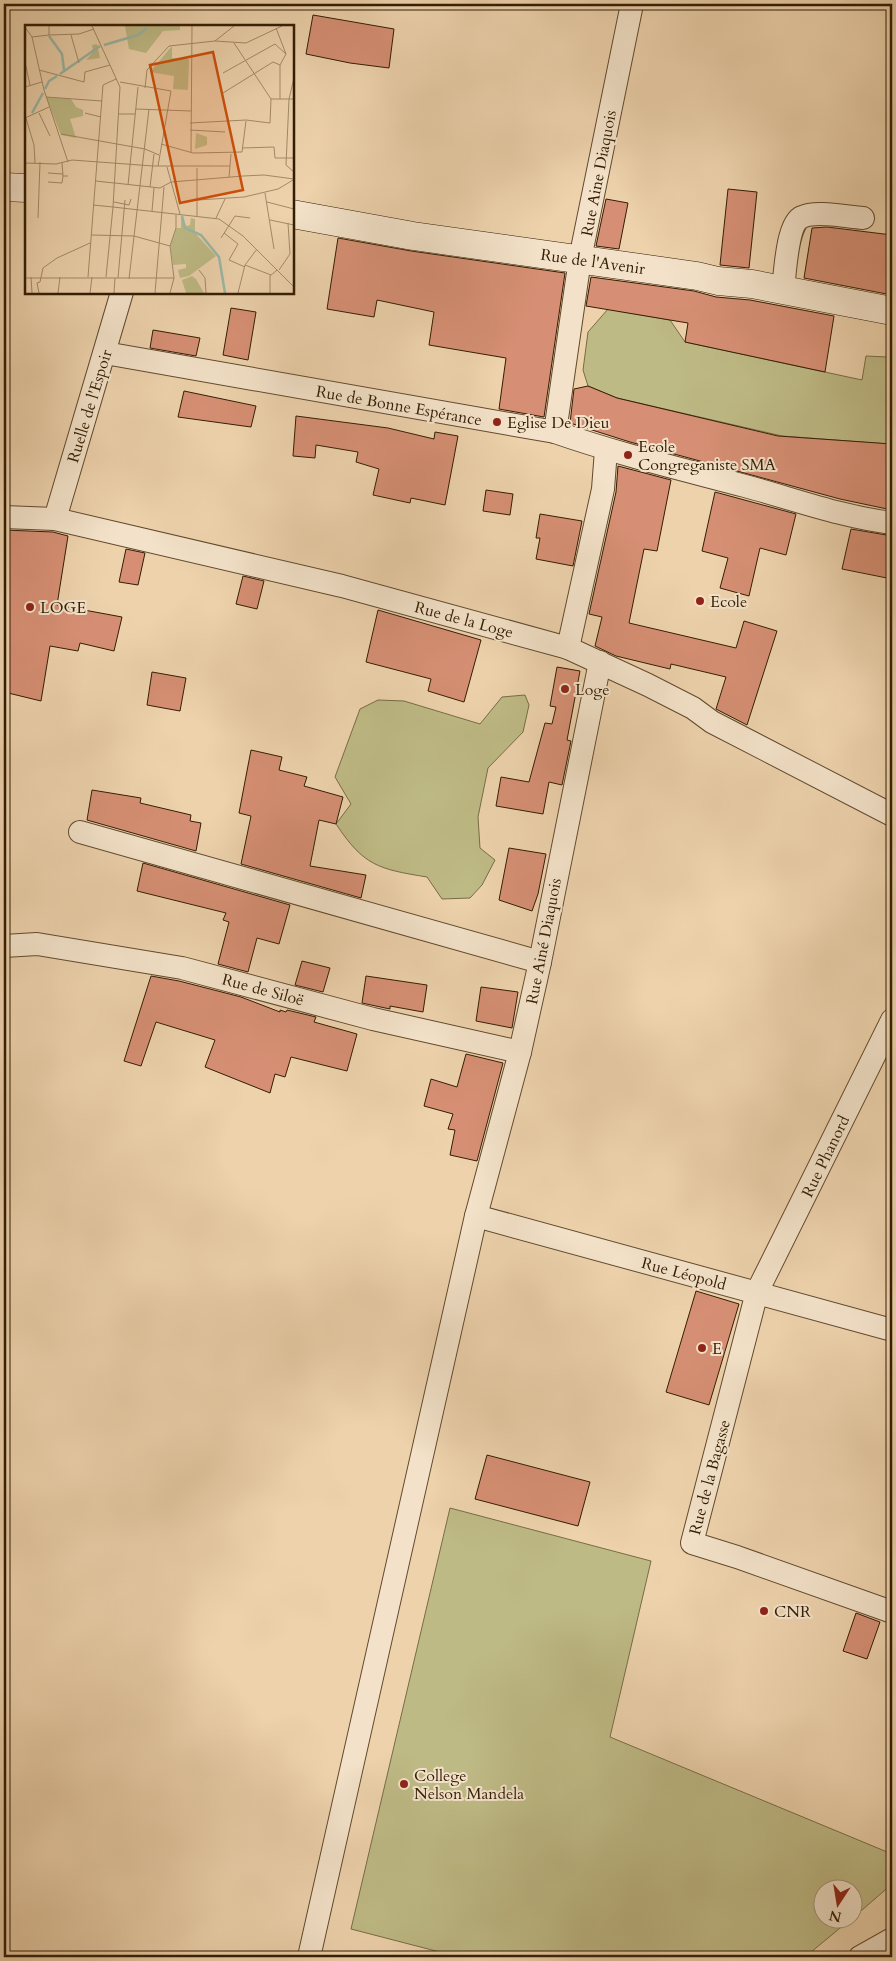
<svg xmlns="http://www.w3.org/2000/svg" width="896" height="1961" font-family="Cardo,serif">
	<style>
		.green { fill: #beba85; stroke: #786c44 }
		.building { fill: #d68f74; stroke: #331d04 }
		.lines { fill: none; stroke-linecap: round; stroke-linejoin: round }
		.minor-casing { stroke: #624a2e; stroke-width: 24 }
		.secondary-casing { stroke: #331d04; stroke-width: 29 }
		.minor { stroke: #f3e2c9; stroke-width: 22 }
		.secondary { stroke: #f3e2c9; stroke-width: 28 }
		.poi-dot { fill: #8f2418; stroke: #f3e2c9; stroke-width: 2 }
		.labels { text-anchor: middle; stroke-width: 4; stroke-linejoin: round; paint-order: stroke }
		.street-label { font-size: 16px; fill: #331d04; stroke: #f3e2c9 }
		.poi-label { font-size: 16px; fill: #331d04; stroke: #f3e2c9; text-anchor: start }
		.inset-river { fill: none; stroke: #9ab8a6; stroke-width: 2.5 }
		.inset-road { fill: none; stroke: #a38a69; stroke-width: 1 }
		.view { fill: #cd500b; fill-opacity: 0.15; stroke: #cd500b; stroke-width: 2.5 }
		.inset-edge { fill: none; stroke: #331d04; stroke-width: 2.5 }
	</style>
	<rect width="100%" height="100%" fill="#edd2ac"/>
	<filter id="stains"><feTurbulence type="fractalNoise" baseFrequency=".004" numOctaves="4"/><feColorMatrix values="0 0 0 0 .2 0 0 0 0 .09 0 0 0 0 .02 0 0 0 .5 -.17"/></filter>
	<radialGradient id="worn" r=".72"><stop offset=".6" stop-color="#630" stop-opacity="0"/><stop offset="1" stop-color="#630" stop-opacity=".3"/></radialGradient>
	<g class="green">
		<path d="M608 309 670 320 685 342 862 380 866 356 887 357 888 444 782 436 617 398 588 386 583 370 588 332Z"/>
		<path d="M525 695 529 705 523 732 488 768 478 817 480 848 495 860 482 885 470 898 442 899 427 877C378 869 364 866 336 824L351 804 335 777 360 709 378 700 404 701 480 724 502 697Z"/>
		<path d="M450 1508 651 1561 610 1737 892 1854V1884L854 1917V1888H824V1918L851 1919 805 1957H459L351 1929Z"/>
	</g>
	<g class="building">
		<path d="M313 15 394 29 389 68 350 63 306 54Z"/>
		<path d="M728 189 757 192 749 268 720 265Z"/>
		<path d="M606 199 628 203 619 249 596 246Z"/>
		<path d="M827 227 892 235V295L804 278 812 228Z"/>
		<path d="M338 238 411 251 565 273 544 417 499 409 506 358 429 345 434 312 377 300 374 317 327 309Z"/>
		<path d="M591 277 694 291 716 297 750 300 834 316 825 372 685 342 688 323 586 306Z"/>
		<path d="M231 308 256 312 248 360 223 355Z"/>
		<path d="M153 330 200 338 196 356 150 348Z"/>
		<path d="M588 386 617 398 778 436 892 444V510L840 499 630 442 570 423 574 389Z"/>
		<path d="M184 391 256 406 251 427 178 417Z"/>
		<path d="M296 416 388 428 434 439 435 432 458 436 445 505 411 498 410 503 373 495 379 469 356 462 358 452 316 445 315 458 293 456Z"/>
		<path d="M618 466 671 480 657 551 644 549 629 623 736 648 744 621 777 631 747 725 716 709 726 677 671 664 670 669 616 656 595 646 602 617 589 614 616 492Z"/>
		<path d="M486 490 513 494 510 515 483 511Z"/>
		<path d="M715 492 796 514 786 555 760 548 749 596 720 588 728 558 702 551Z"/>
		<path d="M540 514 582 521 573 566 536 559 540 538H536Z"/>
		<path d="M851 529 892 536V579L842 569Z"/>
		<path d="M4 530 53 532 68 536 57 605 122 617 114 651 80 643 78 651 50 646 41 701 4 692Z"/>
		<path d="M126 549 145 553 138 585 119 582Z"/>
		<path d="M243 576 264 581 257 609 236 604Z"/>
		<path d="M378 610 481 640 464 702 428 691 431 679 366 662Z"/>
		<path d="M557 667 580 671 567 740 571 741 562 785 549 782 543 814 496 806 501 777 529 782 545 723 552 724 556 707 550 706Z"/>
		<path d="M152 672 186 678 180 711 147 705Z"/>
		<path d="M251 750 282 757 279 770 307 777 304 786 343 797 336 824 319 820 310 866 366 875 361 898 241 864 251 816 239 813Z"/>
		<path d="M92 790 141 798 140 803 191 815 190 821 201 823 196 851 87 820Z"/>
		<path d="M509 848 546 854 538 894 532 911 499 900Z"/>
		<path d="M143 863 290 905 279 944 257 938 248 972 218 964 229 922 223 920 226 913 137 891Z"/>
		<path d="M302 961 330 968 323 992 295 985Z"/>
		<path d="M151 976 179 981 241 997 280 1012V1010L286 1012 287 1010 316 1017 314 1022 357 1034 347 1071 291 1057 285 1077 275 1074 270 1093 205 1067 215 1040 156 1022 141 1066 124 1061Z"/>
		<path d="M366 976 427 985 423 1012 390 1006V1009L362 1003Z"/>
		<path d="M481 987 518 992 512 1028 476 1021Z"/>
		<path d="M466 1054 503 1063 477 1161 450 1155 455 1130 448 1129 453 1114 424 1106 431 1079 457 1087Z"/>
		<path d="M696 1291 739 1304 709 1405 666 1392Z"/>
		<path d="M487 1455 590 1482 578 1526 475 1499Z"/>
		<path d="M856 1613 880 1622 867 1659 843 1651Z"/>
	</g>
	<g class="lines">
		<g class="minor-casing">
			<g id="minor">
				<path d="M783 290C785 274 787 223 802 217 816 210 847 217 863 218"/>
				<path d="M105 353 555 432C618 454 681 469 745 486 794 499 842 517 892 523"/>
				<path d="M555 432 580 259 632 4"/>
				<path d="M4 517 55 519 342 586 568 648 648 685 693 708 712 722 892 815"/>
				<path d="M55 519 122 292"/>
				<path d="M568 648 603 489 606 450"/>
				<path d="M80 832 540 962"/>
				<path d="M4 946 37 944 182 968 373 1019 520 1052"/>
				<path d="M892 1020 757 1292 692 1543 737 1557 892 1612"/>
				<path d="M476 1216 892 1330"/>
				<path d="M309 1957 476 1216 520 1052 540 962 600 662"/>
				<path d="M860 1957 892 1939"/>
			</g>
		</g>
		<g class="secondary-casing">
			<g id="secondary">
				<path d="M4 187 26 188"/>
				<path d="M292 214 413 236 697 276 718 281 752 284 892 311"/>
			</g>
		</g>
		<use href="#minor" class="minor"/>
		<use href="#secondary" class="secondary"/>
	</g>
	<g class="poi-dot">
		<circle cx="497" cy="422" r="5"/>
		<circle cx="628" cy="455" r="5"/>
		<circle cx="700" cy="601" r="5"/>
		<circle cx="30" cy="607" r="5"/>
		<circle cx="565" cy="689" r="5"/>
		<circle cx="702" cy="1348" r="5"/>
		<circle cx="764" cy="1611" r="5"/>
		<circle cx="404" cy="1784" r="5"/>
	</g>
	<g class="labels">
		<g class="street-label">
			<text transform="translate(598 173) rotate(-79)" y="6">Rue Aine Diaquois</text>
			<text transform="translate(593 261) rotate(8)" y="6">Rue de l'Avenir</text>
			<text transform="translate(399 405) rotate(10)" y="6">Rue de Bonne Espérance</text>
			<text transform="translate(89 406) rotate(-73)" y="6">Ruelle de l'Espoir</text>
			<text transform="translate(464 619) rotate(15)" y="6">Rue de la Loge</text>
			<text transform="translate(543 941) rotate(-79)" y="6">Rue Ainé Diaquois</text>
			<text transform="translate(263 989) rotate(15)" y="6">Rue de Siloë</text>
			<text transform="translate(825 1156) rotate(-64)" y="6">Rue Phanord</text>
			<text transform="translate(684 1273) rotate(15)" y="6">Rue Léopold</text>
			<text transform="translate(709 1477) rotate(-75)" y="6">Rue de la Bagasse</text>
		</g>
		<g class="poi-label">
			<text x="507" y="428">Eglise De Dieu</text>
			<text x="638" y="452">Ecole<tspan x="638" dy="18">Congreganiste SMA</tspan></text>
			<text x="710" y="607">Ecole</text>
			<text x="40" y="613">LOGE</text>
			<text x="575" y="695">Loge</text>
			<text x="712" y="1354">E</text>
			<text x="774" y="1617">CNR</text>
			<text x="414" y="1781">College<tspan x="414" dy="18">Nelson Mandela</tspan></text>
		</g>
	</g>
	<g transform="translate(25 25)">
		<rect width="269" height="269" fill="#edd2ac"/>
		<path d="M100 1H155V5L138 6 121 28 104 24ZM72 19 75 33 61 35 68 27 67 20ZM147 21V33L164 34 163 65 148 64 149 51 125 47ZM21 72 46 74 51 82 58 85V91L45 94 51 113 36 110ZM171 108 182 112V120L170 124ZM156 189 161 201 165 200 166 193 170 194V208L191 231 164 251 155 253 153 245 161 243V239L148 240 145 221 151 203H156ZM167 251 171 254 179 268H161L157 255Z" fill="#beba85"/>
		<path class="inset-river" d="M24 11 37 29 39 45M79 20 113 10 122 3M35 49 75 21M20 64 24 56 32 51M7 88 18 68M157 191 160 203 176 210 194 232 200 268"/>
		<path class="inset-road" d="M67 1 95 62 88 182 194 194 218 211 269 262M0 2 7 12 19 65 43 137M251 3 261 29 255 40V74M24 10 54 9 69 4M46 10 54 38M7 12 24 10V1M190 16 221 18 257 1M0 37 5 60M14 45 59 57 60 47 85 40M198 48 250 19 261 29M269 53 264 74 261 140 269 147M95 57 146 66 133 141M0 62 17 57M120 63 122 45 144 21 190 16 209 1M198 68 248 37 255 40M21 72 77 76M246 74H269M111 84 166 86M14 88 25 111M60 88 76 92M94 89H110M0 90 9 120 10 138M0 93 24 82M165 98 221 95 245 98 246 74 209 18M165 105 200 107M36 109 120 124 134 130M136 119 168 128 217 127 221 96M217 123 249 122 250 133H269M166 127 167 1M0 138 31 139 47 135 128 141H205M37 138 38 151H43M142 142 155 189M172 143V191M23 148 38 149M204 152 206 129M71 156 89 158M23 157 37 158 38 151M90 158 135 163 146 157 218 151 239 150 269 154M103 160 113 62M125 162 129 129M240 168 249 224M173 175 219 172 253 164 268 155M89 177 104 180 106 174M242 177 269 184M68 180 88 182 81 252M127 186 129 163M13 193 15 137M191 193 200 174M245 195 269 200M199 208 213 219 204 235 220 242M66 210 109 211 145 221M196 213 210 191 225 193M220 240 246 250M174 245 180 253 181 268M254 245 265 229 263 198M6 252 7 268M63 252 78 60 91 54M0 253H149M93 253 100 175M104 254 124 84M14 268 12 258 15 257 18 243 32 233 65 218M33 268 35 252M65 268 67 252M89 268 90 253M130 268 139 162M145 268 149 253 145 221 151 203V190M213 268 220 240 232 224M245 268V251L252 245"/>
		<path class="view" d="M188 27 218 165 155 178 125 40Z"/>
		<rect width="269" height="269" class="inset-edge"/>
	</g>
	<rect width="896" height="1961" fill="none" stroke="#edd2ac" stroke-width="20"/>
	<rect x="5" y="5" width="886" height="1951" fill="none" stroke="#331d04" stroke-width="2.5"/>
	<rect x="10" y="10" width="876" height="1941" fill="none" stroke="#331d04"/>
	<g transform="translate(838 1904) rotate(192)"><circle r="24" fill="#f3e2c9" stroke="#a6937a"/>
	<path d="M0-4L9 19L0 12L-9 19Z" fill="#8f2418"/>
	<text y="-8" font-size="14" font-weight="bold" text-anchor="middle" fill="#331d04">N</text>
	</g>
	<rect width="100%" height="100%" filter="url(#stains)"/>
	<rect width="100%" height="100%" fill="url(#worn)"/>
</svg>
